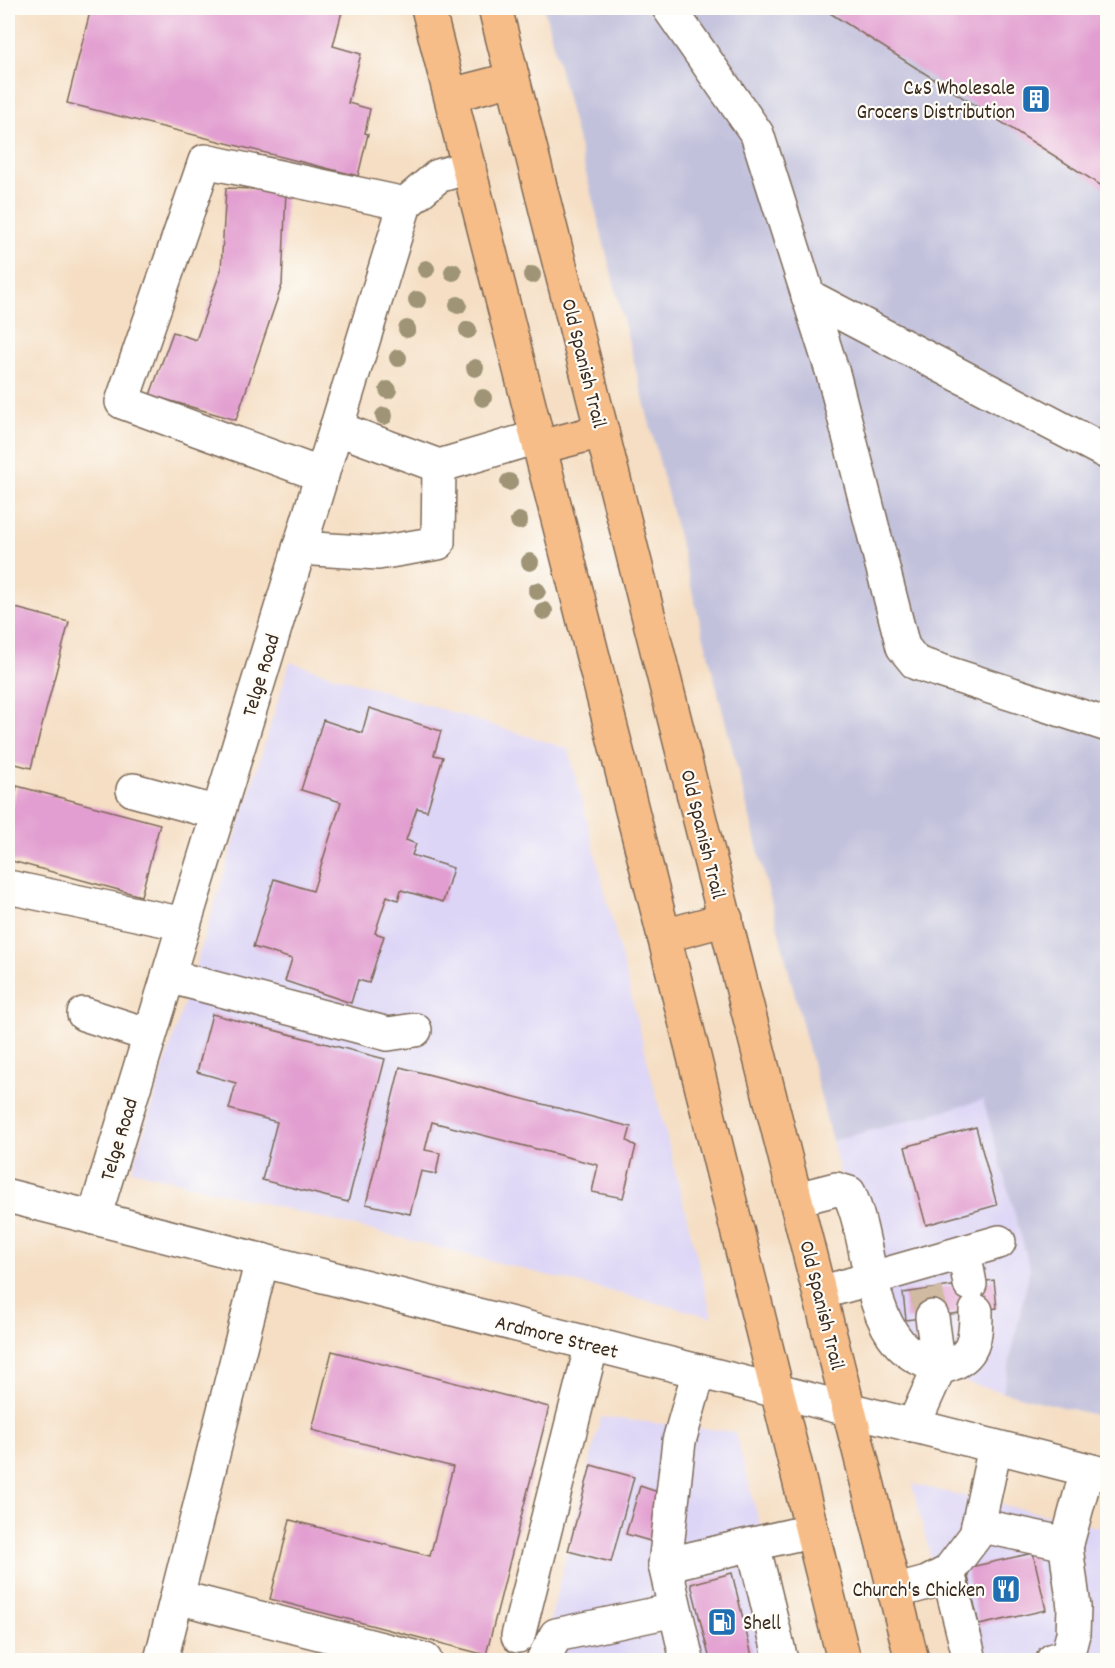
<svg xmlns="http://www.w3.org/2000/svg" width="1115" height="1668" font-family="Dekko,sans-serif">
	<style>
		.built { fill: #ddd5f6 }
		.industrial { fill: #c2c1dc }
		.building { fill: #e29ed0 }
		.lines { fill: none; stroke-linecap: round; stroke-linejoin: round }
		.minor-tunnel { stroke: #d0baa2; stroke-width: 33; stroke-dasharray: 33 16; stroke-linecap: butt }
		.minor-casing { stroke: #7c6958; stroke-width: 36 }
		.major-casing { stroke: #7c6958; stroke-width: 36 }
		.minor { stroke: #fff; stroke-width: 33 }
		.major { stroke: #f7bd88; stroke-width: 33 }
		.tree { fill: #9f9576 }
		.labels { text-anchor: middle; stroke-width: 4.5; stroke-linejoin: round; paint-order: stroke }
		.poi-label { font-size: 21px; fill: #3b2a1e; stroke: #fdfcf7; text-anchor: end }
		.street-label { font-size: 21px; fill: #3b2a1e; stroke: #fdfcf7 }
	</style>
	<rect width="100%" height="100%" fill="#fdfcf7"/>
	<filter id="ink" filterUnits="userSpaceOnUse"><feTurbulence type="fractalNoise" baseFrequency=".0167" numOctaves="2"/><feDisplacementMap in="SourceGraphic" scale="12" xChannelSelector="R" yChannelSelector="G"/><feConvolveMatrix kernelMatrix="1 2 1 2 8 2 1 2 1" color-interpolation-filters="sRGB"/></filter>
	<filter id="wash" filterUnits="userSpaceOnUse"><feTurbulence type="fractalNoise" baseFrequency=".008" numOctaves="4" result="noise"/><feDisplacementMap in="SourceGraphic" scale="24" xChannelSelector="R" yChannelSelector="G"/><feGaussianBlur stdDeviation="1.35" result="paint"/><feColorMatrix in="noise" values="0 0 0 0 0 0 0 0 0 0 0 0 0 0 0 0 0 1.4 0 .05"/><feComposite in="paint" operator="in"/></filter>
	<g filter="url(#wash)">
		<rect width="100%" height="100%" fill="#f5dec3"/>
		<g class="built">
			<path d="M290 662 569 749 712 1317 132 1170Z"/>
			<path d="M983 1099 1030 1269 1003 1392 888 1362 832 1141Z"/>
			<path d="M601 1417 735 1432 796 1660H540Z"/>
			<path d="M912 1484 1107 1529V1660H956Z"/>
		</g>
		<path class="industrial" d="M544 8H1107V1418L1003 1392 1030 1269 983 1100 832 1141Z"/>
		<g id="blocks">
			<g class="building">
				<path d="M91 8H343L333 46 361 54 348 103 370 109 365 133 368 134 358 176 67 103Z"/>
				<path d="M822 8H1108V190Z"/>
				<path d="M226 188 286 190 282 285 236 420 150 395 173 332 196 340 221 270Z"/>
				<path d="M8 606 69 622 31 768 8 762Z"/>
				<path d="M369 708 441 731 434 755 443 757 427 811 417 808 406 840 416 844 412 855 453 868 443 902 401 890 398 900 387 896 375 933 384 936 369 983 358 980 351 1003 285 981 292 959 253 947 274 879 313 891 341 802 301 790 323 720 362 733Z"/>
				<path d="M17 786 160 824 141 896 8 860V823Z"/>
				<path d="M212 1014 385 1059 348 1202 262 1180 277 1122 229 1109 236 1083 197 1072Z"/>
				<path d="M400 1067 631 1127 627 1141 636 1146 623 1198 592 1192 598 1165 432 1122 425 1150 440 1153 436 1174 421 1171 410 1214 366 1204Z"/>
				<path d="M976 1127 997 1205 926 1225 905 1147Z"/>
				<path d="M994 1280 997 1308 906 1320 903 1293Z"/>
				<path d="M332 1351 549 1407 486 1655 270 1599 290 1520 430 1556 453 1467 312 1430Z"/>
				<path d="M591 1465 634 1477 611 1562 568 1551Z"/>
				<path d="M640 1486 664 1494 650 1541 626 1534Z"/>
				<path d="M1033 1553 1046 1610 979 1625 966 1568Z"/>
				<path d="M732 1573 753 1660H710L691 1584Z"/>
			</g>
		</g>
	</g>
	<g filter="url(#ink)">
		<use href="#blocks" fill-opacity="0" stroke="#7c6958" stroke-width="1.5"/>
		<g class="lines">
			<path class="minor-tunnel" d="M926 1290 932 1317"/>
			<g class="minor-casing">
				<g id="minor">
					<path d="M669 8 757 134 834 377 903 647 916 663 1108 725"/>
					<path d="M808 296 1108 453"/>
					<path d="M336 428 439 466 537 437"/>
					<path d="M322 475 122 402 205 161 405 204"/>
					<path d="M299 548 378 553 438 543 439 466"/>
					<path d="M133 790 218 813"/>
					<path d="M8 887 184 924"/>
					<path d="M168 976 388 1034 415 1030"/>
					<path d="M84 1014 149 1035"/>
					<path d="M8 1196 1108 1475"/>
					<path d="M797 1199 836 1189 849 1193C870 1238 866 1305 899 1343 910 1356 925 1361 939 1368L932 1317"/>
					<path d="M94 1218 405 204 438 176 469 167"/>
					<path d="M964 1252 999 1242"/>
					<path d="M820 1293 964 1252 970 1284"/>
					<path d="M913 1426 939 1368C973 1360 976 1344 976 1311"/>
					<path d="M978 1525 1067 1544"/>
					<path d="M665 1565 753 1544"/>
					<path d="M948 1572 970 1660"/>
					<path d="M894 1592 927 1583 948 1572 976 1535 995 1447"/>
					<path d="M177 1597 425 1660"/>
					<path d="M518 1636 592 1344"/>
					<path d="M161 1660 262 1260"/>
					<path d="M543 1660 556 1635 675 1610"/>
					<path d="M687 1660 665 1565 679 1441 699 1371"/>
					<path d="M781 1660 753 1544 811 1531"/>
					<path d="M1053 1660 1067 1657 1073 1634 1074 1607 1066 1547 1087 1470"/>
				</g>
			</g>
			<g class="major-casing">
				<g id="major">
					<path d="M428 8 664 936 844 1660"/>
					<path d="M495 8 912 1660"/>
					<path d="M451 95 513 79"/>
					<path d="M540 447 602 431"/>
					<path d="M664 936 726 919"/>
				</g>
			</g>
			<use href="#minor" class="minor"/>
			<use href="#major" class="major"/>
		</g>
		<g class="tree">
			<circle cx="426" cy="269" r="9"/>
			<circle cx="453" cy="272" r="9"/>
			<circle cx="532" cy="275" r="9"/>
			<circle cx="417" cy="300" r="9"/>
			<circle cx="458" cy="305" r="9"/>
			<circle cx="407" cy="329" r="9"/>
			<circle cx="468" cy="330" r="9"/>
			<circle cx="398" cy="358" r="9"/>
			<circle cx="475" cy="368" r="9"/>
			<circle cx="388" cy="390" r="9"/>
			<circle cx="483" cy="398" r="9"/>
			<circle cx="384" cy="416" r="9"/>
			<circle cx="509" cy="482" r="9"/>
			<circle cx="519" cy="521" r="9"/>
			<circle cx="530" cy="562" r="9"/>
			<circle cx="537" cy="591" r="9"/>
			<circle cx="544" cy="611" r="9"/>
		</g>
	</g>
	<defs>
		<g id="building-square" transform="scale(1.5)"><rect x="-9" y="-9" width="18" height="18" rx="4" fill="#1f6fb2" stroke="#fdfcf7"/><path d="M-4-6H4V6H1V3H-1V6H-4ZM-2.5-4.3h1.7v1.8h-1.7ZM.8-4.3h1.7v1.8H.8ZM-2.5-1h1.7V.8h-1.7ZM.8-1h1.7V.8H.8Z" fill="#fff"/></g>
		<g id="restaurant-square" transform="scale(1.5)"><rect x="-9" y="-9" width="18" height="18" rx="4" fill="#1f6fb2" stroke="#fdfcf7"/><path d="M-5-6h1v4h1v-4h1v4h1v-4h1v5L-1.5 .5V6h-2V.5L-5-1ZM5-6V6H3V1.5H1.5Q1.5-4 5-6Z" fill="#fff"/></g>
		<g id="fuel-square" transform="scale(1.5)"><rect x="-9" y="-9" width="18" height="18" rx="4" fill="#1f6fb2" stroke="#fdfcf7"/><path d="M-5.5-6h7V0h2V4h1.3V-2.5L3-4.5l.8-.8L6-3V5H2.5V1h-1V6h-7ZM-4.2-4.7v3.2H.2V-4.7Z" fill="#fff"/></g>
	</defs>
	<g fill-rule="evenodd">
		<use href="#building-square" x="1036" y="99"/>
		<use href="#restaurant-square" x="1006" y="1589"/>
		<use href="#fuel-square" x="722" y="1622"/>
	</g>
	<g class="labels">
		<g class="poi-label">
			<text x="1015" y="94">C&amp;S Wholesale<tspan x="1015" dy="24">Grocers Distribution</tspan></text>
			<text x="985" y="1596">Church's Chicken</text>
			<text x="743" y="1629" text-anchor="start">Shell</text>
		</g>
		<g class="street-label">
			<text transform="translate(585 363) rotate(76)" y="7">Old Spanish Trail</text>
			<text transform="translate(260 675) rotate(-73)" y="7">Telge Road</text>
			<text transform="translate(704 834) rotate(76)" y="7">Old Spanish Trail</text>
			<text transform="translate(118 1139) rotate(-73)" y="7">Telge Road</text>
			<text transform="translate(823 1305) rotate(76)" y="7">Old Spanish Trail</text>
			<text transform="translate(557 1336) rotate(14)" y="7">Ardmore Street</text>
		</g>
	</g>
	<rect width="1115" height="1668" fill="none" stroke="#fdfcf7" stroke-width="30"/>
</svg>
